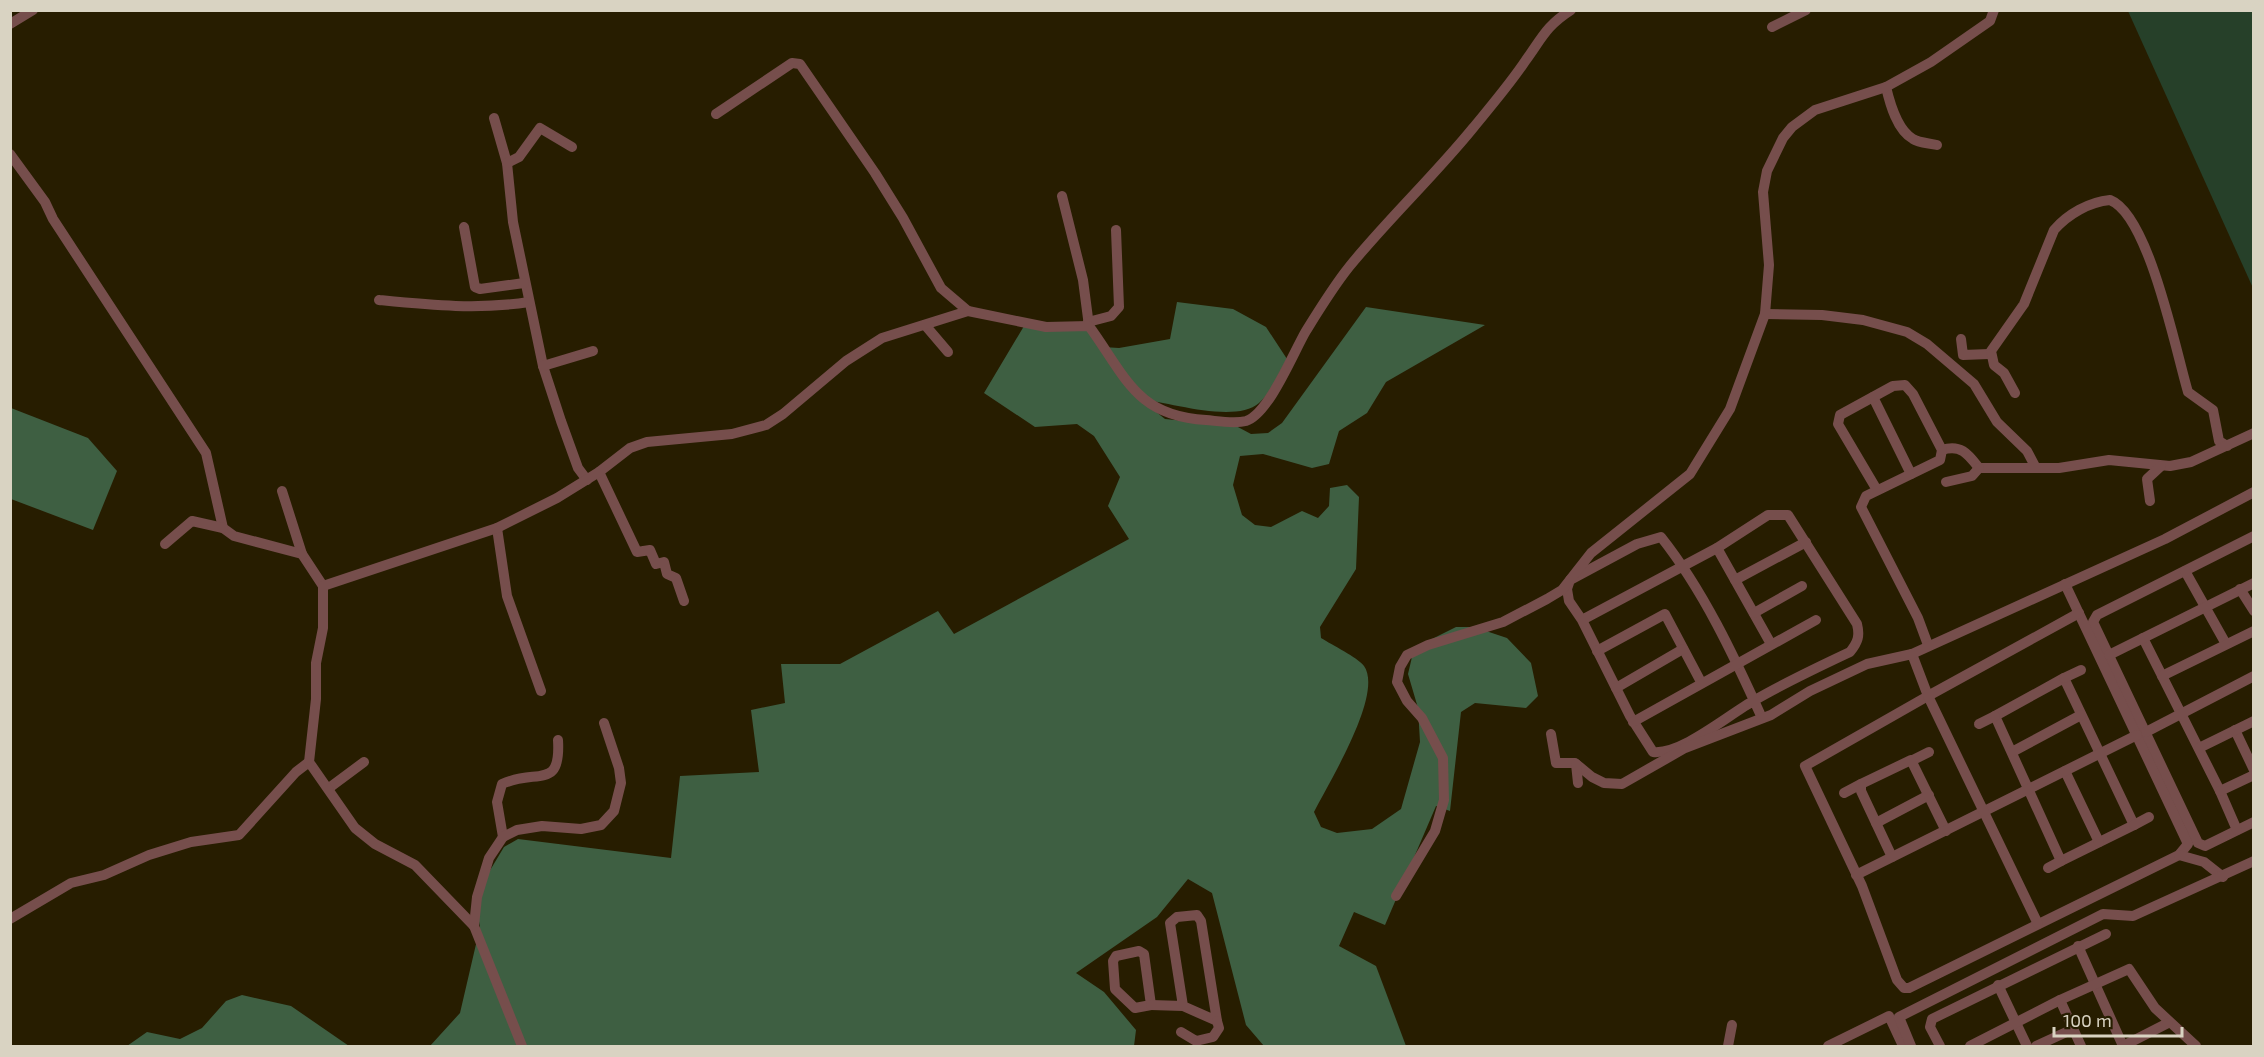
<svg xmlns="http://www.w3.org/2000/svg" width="2264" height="1057" font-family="'Exo 2',sans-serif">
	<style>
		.green { fill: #264029 }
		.forest { fill: #3e5f42 }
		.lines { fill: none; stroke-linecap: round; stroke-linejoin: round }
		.minor { stroke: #764e4c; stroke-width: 10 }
	</style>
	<rect width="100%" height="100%" fill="#271d00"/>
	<path class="green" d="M2128 11H2253V288Z"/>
	<g class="forest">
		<path d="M1177 302 1233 309 1266 327 1287 359C1279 372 1271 393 1259 403 1235 424 1169 402 1140 399L1165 419 1236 426 1251 434 1268 433 1282 423 1366 307 1485 325 1386 382 1367 413 1339 431 1329 464 1312 468 1263 454 1240 456 1233 485 1242 515 1255 525 1271 527 1302 511 1318 518 1329 506 1330 488 1347 485 1359 497 1356 569 1320 627 1321 638C1332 645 1357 657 1364 666 1384 694 1328 784 1314 812L1321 827 1337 833 1372 829 1401 809 1420 742 1418 708 1408 674 1412 657 1424 643 1456 627H1474L1507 638 1531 663 1538 696 1526 708 1475 703 1461 712 1450 811 1436 806 1385 925 1354 912 1339 946 1376 966 1406 1046H1264L1246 1025 1212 893 1188 879 1157 917 1076 973 1104 992 1136 1030 1134 1046H430L460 1013 480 927 477 910 486 877 504 847 518 839 671 858 680 776 759 772 751 710 785 703 781 664H840L938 611 954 634 1129 539 1108 506 1120 477 1094 436 1077 424 1035 427 984 393 1027 321 1088 328 1103 347 1119 348 1170 339Z"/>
		<path d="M11 408 88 438 117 471 93 530 11 499Z"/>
		<path d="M242 995 291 1006 349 1046H127L147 1032 180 1039 202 1028 226 1001Z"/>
	</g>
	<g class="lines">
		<g class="minor">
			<path d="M10 24 33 10"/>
			<path d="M1772 27 1806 10"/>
			<path d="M1886 87C1890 104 1897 130 1913 139 1919 143 1929 143 1937 145"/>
			<path d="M716 114 792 63 800 64 875 173 903 218 941 288 968 311"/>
			<path d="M494 118 507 163 513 222 543 366 561 421 578 468 587 480"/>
			<path d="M10 154 45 202 53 219 206 453 223 528 234 536 302 554 323 586"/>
			<path d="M507 163 519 157 540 128 572 147"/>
			<path d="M1062 196 1083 280 1089 326"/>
			<path d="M464 227 475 287 480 289 524 283"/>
			<path d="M379 300C430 305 478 310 529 302"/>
			<path d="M1765 314 1822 315 1863 320 1907 332 1927 344 1974 384 1997 422 2027 451 2036 468"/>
			<path d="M1088 322 1111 316 1119 307 1116 230"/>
			<path d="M925 325 948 352"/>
			<path d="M1961 339 1963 355 1989 354"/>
			<path d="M543 366 593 351"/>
			<path d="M2015 393 2004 373 1994 365 1991 351 2024 304 2054 230C2068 214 2089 202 2110 200 2149 215 2176 352 2188 392L2213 410 2219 441 2227 446"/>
			<path d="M1873 397 1911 474"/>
			<path d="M1942 450C1961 444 1968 454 1979 468"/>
			<path d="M1979 468H2059L2109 460 2170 466 2191 462 2254 433"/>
			<path d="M599 472 637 552 650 550 656 564 664 562 667 574 676 578 684 601"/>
			<path d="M1946 482 1972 476 1979 468"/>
			<path d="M1877 490 1838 424 1840 415 1893 386 1905 385 1913 394 1942 450 1940 460 1866 496 1861 507 1918 618 1928 645"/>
			<path d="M282 491 302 554"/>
			<path d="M2150 501 2147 479 2161 466"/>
			<path d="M497 528 507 596 541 691"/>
			<path d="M2254 536 2097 615 2093 622 2198 843 2205 846 2254 822"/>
			<path d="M165 544 192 521 223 528"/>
			<path d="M1717 548 1771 644"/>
			<path d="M2185 571 2226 644"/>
			<path d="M1735 580 1806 542"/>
			<path d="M2240 589 2254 611"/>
			<path d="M1754 613 1802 586"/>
			<path d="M1582 620 1717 548 1768 515H1788L1857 624C1860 636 1858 642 1850 652 1818 667 1786 682 1755 700 1729 714 1682 755 1653 752L1630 716 1582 620 1569 601 1567 589 1570 580 1637 544 1661 537C1703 590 1734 656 1762 718"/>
			<path d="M2143 638 2220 791 2237 830"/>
			<path d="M1597 651 1665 614 1701 682"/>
			<path d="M1912 654 1928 696 1805 766 1862 886 1897 980 1904 988H1909L2179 855 2188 844 2065 584"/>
			<path d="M2109 655 2254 583"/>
			<path d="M2162 676 2254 631"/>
			<path d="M2064 678 2134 825 2061 861 1995 716Z"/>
			<path d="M2064 678 2081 670"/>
			<path d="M1616 688 1683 649"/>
			<path d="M1633 722 1816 620"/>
			<path d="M1979 724 1995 716"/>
			<path d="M2235 730 2254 770"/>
			<path d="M2146 732 2254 676"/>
			<path d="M1551 734 1556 763H1575L1592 777 1604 783 1622 784 1685 748 1771 715 1810 691 1867 664 1912 654 2165 539 2254 492"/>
			<path d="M2199 748 2254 721"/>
			<path d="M2012 752 2081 715"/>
			<path d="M1913 760 1929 752"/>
			<path d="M1576 764 1578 783"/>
			<path d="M2065 771 2099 842"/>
			<path d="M329 788 364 762"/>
			<path d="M2220 791 2254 775"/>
			<path d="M1844 793 1861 784"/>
			<path d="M1876 823 1929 795"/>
			<path d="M2134 825 2149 817"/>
			<path d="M503 837 497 802 502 784C537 768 561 791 558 740"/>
			<path d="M2179 855 2204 862 2223 877"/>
			<path d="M1892 857 1861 791V784L1911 760 1946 831"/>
			<path d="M2048 868 2061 861"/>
			<path d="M1856 875 2137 735"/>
			<path d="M1396 896 1435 831 1444 800 1443 758 1422 718 1407 701 1397 682 1400 667 1407 655 1428 645 1503 622 1547 599 1562 590 1591 553 1690 474 1730 409 1765 314 1769 265 1763 192 1767 171 1783 138 1792 127 1815 110 1886 87 1931 62 1990 21 1994 10"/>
			<path d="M10 919 71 883 104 875 149 855 191 842 239 835 296 772 309 762"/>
			<path d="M2038 924 1928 696 2079 613"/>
			<path d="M474 926 415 865 375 844 355 828 309 762 316 699V663L323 628V586L497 528 557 498 599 472 630 448 647 442 732 434 766 425 783 414 846 361 882 338 968 311 1046 327 1089 326C1126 377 1136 416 1206 420 1218 421 1234 424 1246 421 1269 414 1294 351 1306 331 1319 310 1333 287 1349 267 1388 219 1434 176 1473 128 1491 106 1510 84 1526 60 1542 38 1546 26 1571 10"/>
			<path d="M2078 946 2123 1046"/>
			<path d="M1139 951 1144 954 1151 1005 1135 1008 1115 989 1113 961 1116 956Z"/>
			<path d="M1998 985 2027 1046"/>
			<path d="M2060 1000 2081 1046"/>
			<path d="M1151 1005 1183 1006 1217 1021 1201 921 1197 915 1177 917 1170 923 1183 1006"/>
			<path d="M1181 1032 1196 1041 1213 1037 1219 1028 1217 1021"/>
			<path d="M522 1046 474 926 477 897 489 858 503 837 517 830 542 826 581 829 601 825 614 811 621 783 619 768 604 723"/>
			<path d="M1728 1046 1732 1025"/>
			<path d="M1828 1046 1889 1016 1903 1046"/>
			<path d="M1911 1046 1899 1017 2103 914 2133 916 2254 861"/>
			<path d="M1940 1046 1930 1027 1932 1019 2106 934"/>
			<path d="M1970 1046 2060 1000 2129 969 2155 1008 2196 1046"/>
			<path d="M2036 1046 2073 1029"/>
			<path d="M2123 1046 2168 1023"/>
		</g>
	</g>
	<rect width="2264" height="1057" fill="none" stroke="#d9d3c2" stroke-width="24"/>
	<path d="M2054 1027v9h128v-9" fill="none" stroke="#d9d3c2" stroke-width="3"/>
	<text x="2063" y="1027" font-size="18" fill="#d9d3c2" stroke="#271d00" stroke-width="4.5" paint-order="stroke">100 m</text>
</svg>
